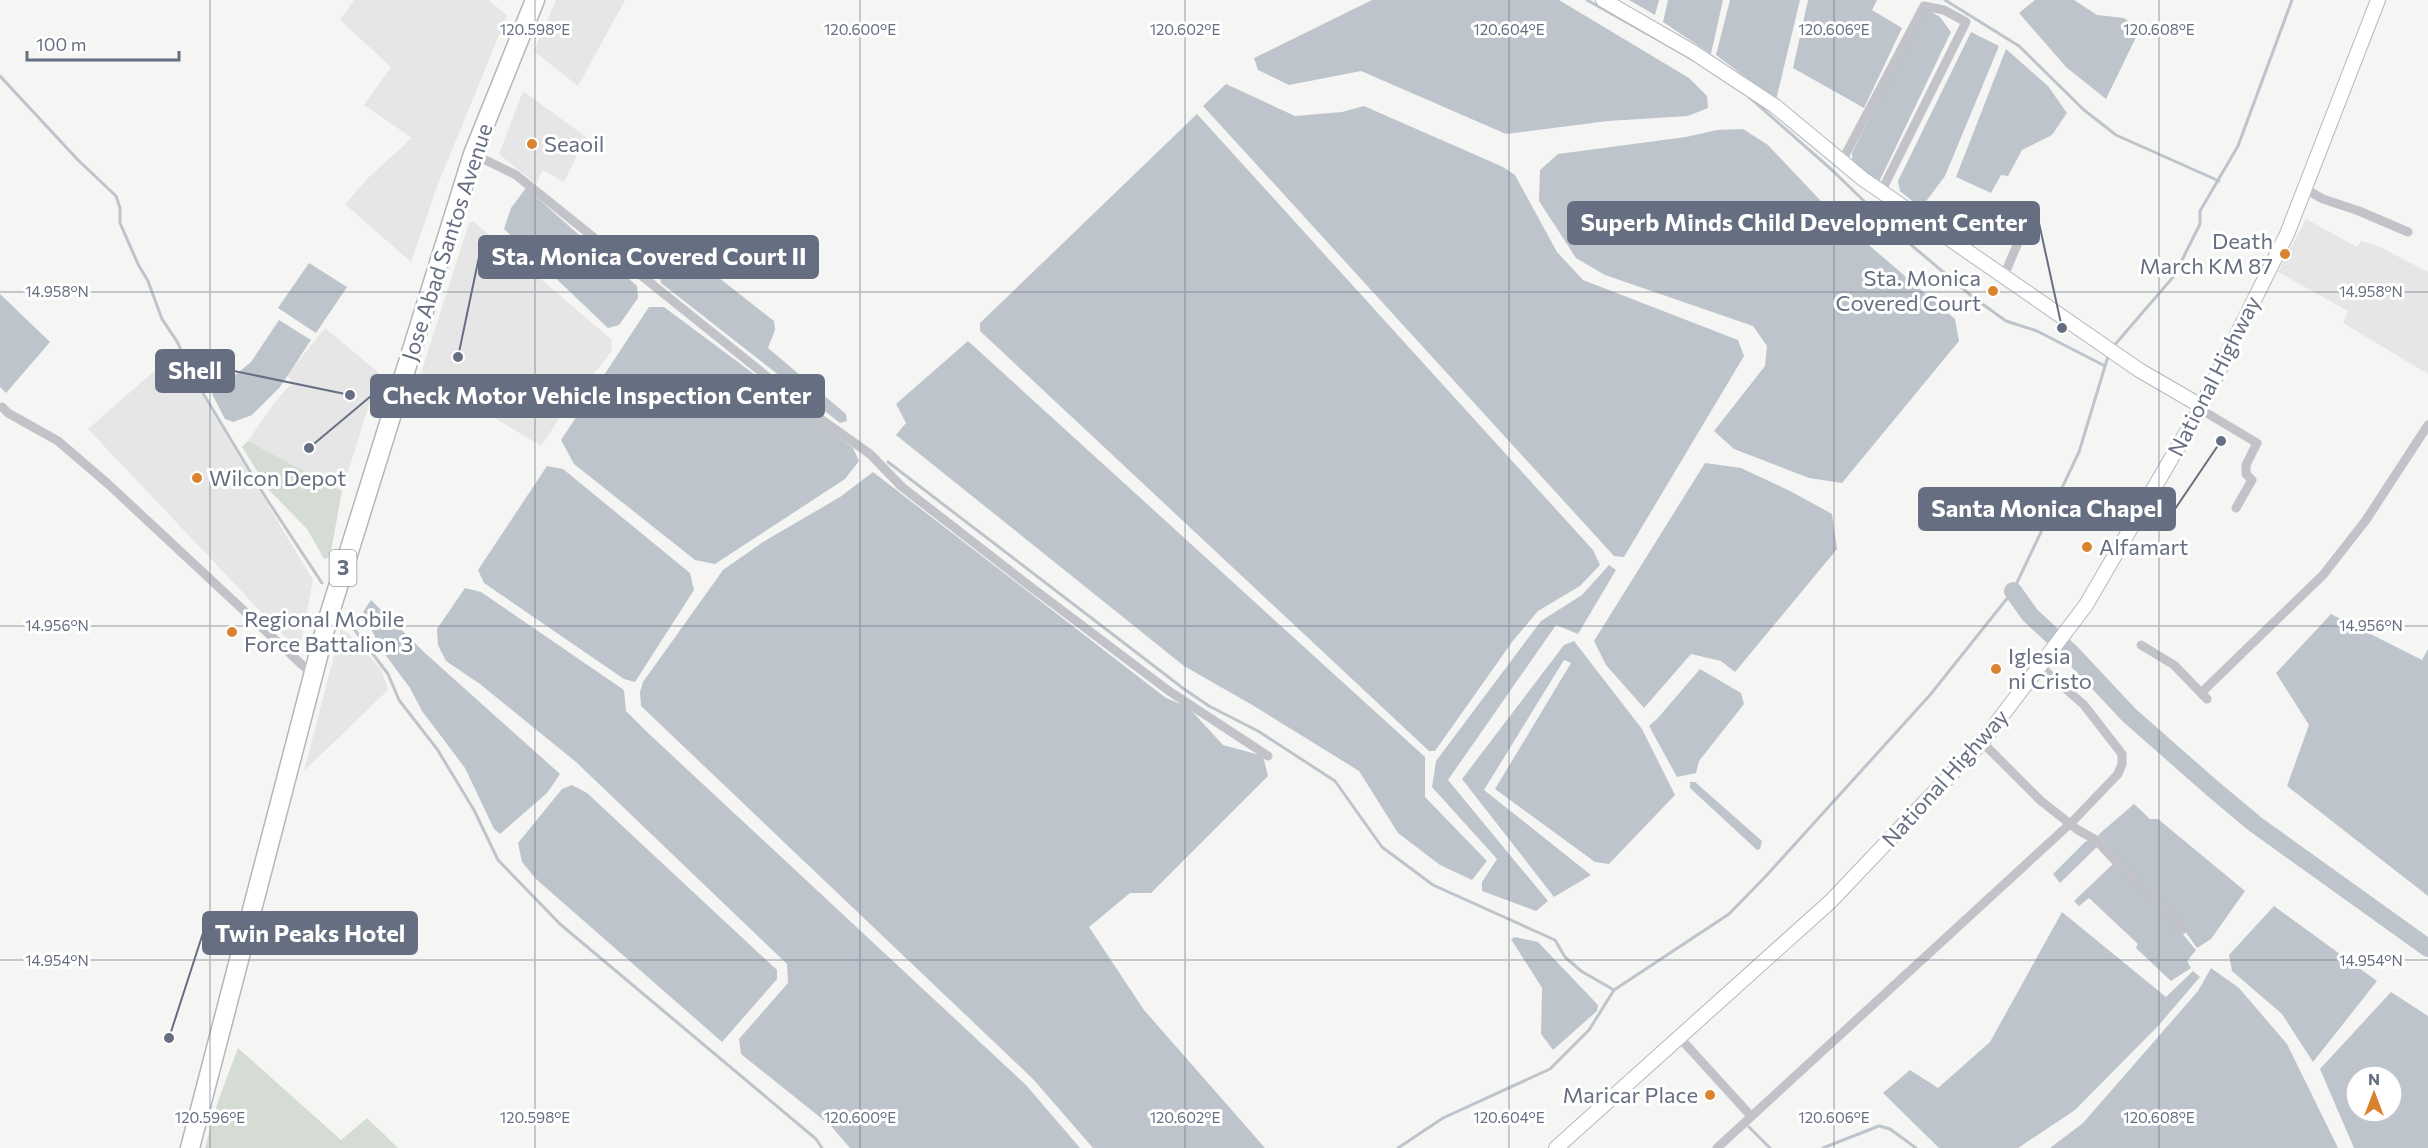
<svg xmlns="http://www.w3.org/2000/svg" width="2428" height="1148" font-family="Commissioner,sans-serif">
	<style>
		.built { fill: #e6e6e6 }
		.green { fill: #d5dcd4 }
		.water { fill: #bec4cc; fill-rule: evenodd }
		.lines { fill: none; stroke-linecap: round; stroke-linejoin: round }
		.stream { stroke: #bec4cc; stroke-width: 3 }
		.river { stroke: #bec4cc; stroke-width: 18 }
		.secondary-casing { stroke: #b6b8be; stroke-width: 16 }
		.highway-casing { stroke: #b4b6ba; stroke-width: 21 }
		.street { stroke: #c1c3c8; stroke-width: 9 }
		.secondary { stroke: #fff; stroke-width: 14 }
		.highway { stroke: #fff; stroke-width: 18 }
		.ticks { fill: none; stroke: #666f82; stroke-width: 1.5; stroke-opacity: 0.45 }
		.poi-dot { fill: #d98230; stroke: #fff; stroke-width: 2 }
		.labels { text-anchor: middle; stroke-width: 6; stroke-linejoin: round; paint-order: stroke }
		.shield { fill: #fff; stroke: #949aa8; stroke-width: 1.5 }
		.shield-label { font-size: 21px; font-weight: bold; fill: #666f82 }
		.poi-label { font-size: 22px; fill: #666f82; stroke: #fff; text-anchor: start }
		.street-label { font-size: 22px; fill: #666f82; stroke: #fff }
		.ticks-label { font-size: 15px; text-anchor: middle; fill: #666f82; stroke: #fff; stroke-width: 6; stroke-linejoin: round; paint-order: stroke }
		.leader { fill: none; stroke: #666f82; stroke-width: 2 }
		.callout-dot { fill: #666f82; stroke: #fff; stroke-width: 2 }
		.callout { fill: #666f82; stroke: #666f82; stroke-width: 2 }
		.callout-label { font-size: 24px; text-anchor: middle; font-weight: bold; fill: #fff }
	</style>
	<rect width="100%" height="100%" fill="#f5f6f3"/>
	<g class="built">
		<path d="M354 0H489L507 16 438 184 411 262 345 204 369 177 412 138 364 105 391 67 340 20Z"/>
		<path d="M556 0H625L578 86 534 51Z"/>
		<path d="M523 91 586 137 564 182 543 170 536 184 499 154Z"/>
		<path d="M2306 219 2357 247 2361 241 2378 246 2428 272V374L2343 323 2348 311 2278 272Z"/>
		<path d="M473 221 612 340 611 352 561 416 541 446 421 373 469 223Z"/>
		<path d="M325 328 379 373 342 491 248 441 274 403 292 383 287 375Z"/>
		<path d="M176 352 313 580 299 652 88 429Z"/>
		<path d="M341 629 348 633 381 669 388 690 304 771Z"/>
	</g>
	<g class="green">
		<path d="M248 441 342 491 330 557 324 559 307 529 269 490 242 447Z"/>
		<path d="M238 1048 341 1140 367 1118 398 1148H205L218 1101Z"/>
	</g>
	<g class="water">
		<path d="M1372 0H1559L1689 78 1707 96 1708 108 1688 116 1608 121 1506 134 1361 71 1289 85 1258 70 1254 58Z"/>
		<path d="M1629 0H1659L1655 15Z"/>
		<path d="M1668 0H1723L1711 54 1663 22Z"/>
		<path d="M1730 0H1800L1776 100 1716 55Z"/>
		<path d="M1808 0H1877L1872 10 1902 28 1864 108 1793 68Z"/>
		<path d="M2035 0H2074L2097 15 2124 18 2140 29 2106 99 2066 67 2019 13Z"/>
		<path d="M1925 8 1940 17 1951 32 1879 182 1852 162V153Z"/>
		<path d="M1971 32 1999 46 1945 176 1921 208 1900 191 1898 181Z"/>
		<path d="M2006 49 2048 86 2067 113 2052 135 2022 150 2008 176 2001 175 1991 193 1956 177Z"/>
		<path d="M1226 84 1295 116 1342 112 1364 106 1503 167 1515 175 1557 252 1583 280 1738 340 1744 356 1624 557 1614 556 1203 106Z"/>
		<path d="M1197 114 1593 550 1600 565 1580 586 1538 611 1512 642 1435 751H1429L980 331V323Z"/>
		<path d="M1743 129 1768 145 1835 216 1955 319 1959 341 1842 483 1809 478 1734 449 1714 431 1765 366 1767 346 1753 326 1605 275 1576 258 1539 201 1540 170 1558 154 1686 137 1717 130Z"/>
		<path d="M526 188 637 286 638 298 619 325 608 328 504 229 511 208Z"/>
		<path d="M677 252H686L774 321 775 330 768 348 846 414 847 421 840 423 661 283 659 271Z"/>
		<path d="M309 263 347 287 316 333 278 308Z"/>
		<path d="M0 294 50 342 6 393 0 387Z"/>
		<path d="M649 307H664L853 448 859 461 845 479 715 564 695 560 574 464 561 440Z"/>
		<path d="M279 320 311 340 280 387 252 415 233 422 225 419 212 394 251 362Z"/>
		<path d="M968 341 1425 757V797L1487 861 1472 880 1440 865 1398 833 1359 771 1254 706 1184 666 896 435 906 423 896 404Z"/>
		<path d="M1705 463 1741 468 1790 491 1832 514 1837 549 1735 672 1721 661 1691 654 1644 708 1606 665 1594 641Z"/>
		<path d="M547 466 563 469 690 573 694 590 635 682 624 679 484 583 478 570Z"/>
		<path d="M873 472 1166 698 1188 707 1223 745 1263 756 1268 776 1151 893H1130L1089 927 1144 1010 1265 1148H1093L1033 1079 641 706 640 692 643 682 723 570 763 542 840 497Z"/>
		<path d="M1609 565 1616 570 1578 634 1556 625 1448 780 1548 901 1536 911 1482 891V882L1497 859 1432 787 1436 761 1541 621 1582 595Z"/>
		<path d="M465 588 481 592 624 690 626 711 647 732 1026 1085 1080 1148H850L831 1126 741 1054 739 1039 788 983 787 964 576 762 480 684 446 661 438 645 437 629Z"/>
		<path d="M371 600 425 653 560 774 547 793 500 834 494 829 465 768 422 711 410 688 381 649 363 612Z"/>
		<path d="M2331 614 2422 660 2428 649V896L2287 786 2309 725 2276 673Z"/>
		<path d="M1574 641 1642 729 1675 795 1609 864 1595 862 1495 789 1571 663 1564 660 1484 790 1591 875 1554 897 1462 779 1564 645Z"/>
		<path d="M1700 669 1741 693 1744 704 1699 761 1696 773 1677 777 1649 726 1657 719Z"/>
		<path d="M1690 782H1695L1762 841 1760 849 1757 850 1690 788Z"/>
		<path d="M572 785 587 793 777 970V979L722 1042 536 879 522 862 518 843 562 789Z"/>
		<path d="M2134 804 2150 819H2158L2245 891 2211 939 2197 948 2167 906 2118 860 2098 835Z"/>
		<path d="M2090 840 2099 845 2060 883 2053 874 2086 841Z"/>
		<path d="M2113 864 2166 914 2196 950 2187 961 2191 968 2171 981 2136 948 2138 944 2089 898 2079 906 2074 901Z"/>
		<path d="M2274 906 2377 981 2313 1062 2282 1014 2232 971 2229 955Z"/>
		<path d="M2062 912 2166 997 2193 971 2200 977 2159 1025 2075 1110 2018 1148H1939L1883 1093 1910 1070 1938 1088 1990 1042Z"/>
		<path d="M1515 937 1538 942 1598 1005 1597 1011 1553 1050 1541 1034 1542 988 1511 939Z"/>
		<path d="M2211 968 2239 988 2287 1044 2338 1148H2050L2083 1123 2198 991Z"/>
		<path d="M2391 992 2428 1016V1148H2354L2320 1069ZM2356 1076H2392V1112H2356Z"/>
	</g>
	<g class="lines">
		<g class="stream">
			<path d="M1587 0 1692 59"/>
			<path d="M1945 0 2019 46 2084 110 2116 135 2219 181"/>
			<path d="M0 76 78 160 116 196 120 208V223L138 264 148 281 162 319 178 343 189 370 266 498 322 583"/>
			<path d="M1748 96 1832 170 1897 233 1974 298 2006 321 2037 331 2105 366"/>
			<path d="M2112 348 2174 276 2200 224V211L2238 146 2292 0"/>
			<path d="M888 462 1184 689 1209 706 1258 731 1335 781 1382 847 1433 885 1555 940 1565 957 1581 971 1614 990"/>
			<path d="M345 617 388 674 399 700 437 749 474 810 498 860 560 924 816 1139 822 1148"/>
			<path d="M1749 1127 1770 1148"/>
			<path d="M1398 1148 1443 1118 1550 1069 1589 1030 1614 990 1729 914 1766 876 1930 695 2013 591 2079 452 2109 353"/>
			<path d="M1823 1148 1879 1126 1890 1129 1916 1148"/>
		</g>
		<path class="river" d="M2013 591 2030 615 2070 652 2129 715 2212 788 2255 824 2428 948"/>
		<g class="secondary-casing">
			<g id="secondary">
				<path d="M1603 0 1693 52 1775 106 1863 179 2139 370 2201 406"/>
				<path d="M1556 1148 1831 901 1982 742 2086 605 2200 409 2287 234 2378 0"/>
			</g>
		</g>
		<g class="highway-casing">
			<path id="highway" d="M190 1148 327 622 473 154 535 0"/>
		</g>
		<g class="street">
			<path d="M473 154 516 175 815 415 870 454 902 487 1031 587 1169 691 1268 756"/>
			<path d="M1842 161 1924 6 1944 10 1966 22 1881 192"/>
			<path d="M2305 189 2323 199 2359 211 2408 232"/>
			<path d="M2004 276 2019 240"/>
			<path d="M2 407 8 413 58 441 107 483 313 675"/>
			<path d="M2200 409 2257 443 2246 465V474L2252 480 2236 508"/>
			<path d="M2141 645 2174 665 2207 699"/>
			<path d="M2201 693 2323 575 2366 520 2428 425"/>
			<path d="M1982 742 2041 801 2078 830 2096 840 2120 866 2165 908 2182 930"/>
			<path d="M1680 1038 1751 1116"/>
			<path d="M1717 1148 2073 821 2118 774 2122 764V754L2084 705 2041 667"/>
		</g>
		<use href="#secondary" class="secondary"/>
		<use href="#highway" class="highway"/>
	</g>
	<path class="ticks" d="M210 0V1148M535 0V1148M860 0V1148M1185 0V1148M1509 0V1148M1834 0V1148M2159 0V1148M0 292H2428M0 626H2428M0 960H2428"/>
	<g class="poi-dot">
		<circle cx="532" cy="144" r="6"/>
		<circle cx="2285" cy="254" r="6"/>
		<circle cx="1993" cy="291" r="6"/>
		<circle cx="197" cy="478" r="6"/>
		<circle cx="2087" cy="547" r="6"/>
		<circle cx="232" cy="632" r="6"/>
		<circle cx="1996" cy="669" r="6"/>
		<circle cx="1710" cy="1095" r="6"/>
	</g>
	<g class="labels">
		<rect class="shield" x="329.5" y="550" width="27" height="36" rx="4.5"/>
		<g class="shield-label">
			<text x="343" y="575">3</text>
		</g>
		<g class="poi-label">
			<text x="544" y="152">Seaoil</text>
			<text x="2273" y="249" text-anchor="end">Death<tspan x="2273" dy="25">March KM 87</tspan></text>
			<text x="1981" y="286" text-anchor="end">Sta. Monica<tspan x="1981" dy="25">Covered Court</tspan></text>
			<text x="209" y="486">Wilcon Depot</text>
			<text x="2099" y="555">Alfamart</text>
			<text x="244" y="627">Regional Mobile<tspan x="244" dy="25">Force Battalion 3</tspan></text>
			<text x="2008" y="664">Iglesia<tspan x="2008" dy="25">ni Cristo</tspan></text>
			<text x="1698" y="1103" text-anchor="end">Maricar Place</text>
		</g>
		<g class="street-label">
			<text transform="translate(447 242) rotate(-72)" y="8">Jose Abad Santos Avenue</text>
			<text transform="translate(2214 376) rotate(-63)" y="8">National Highway</text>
			<text transform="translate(1945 778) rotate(-48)" y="8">National Highway</text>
		</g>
	</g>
	<g class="ticks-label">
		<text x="535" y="35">120.598°E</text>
		<text x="860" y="35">120.600°E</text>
		<text x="1185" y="35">120.602°E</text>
		<text x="1509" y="35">120.604°E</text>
		<text x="1834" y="35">120.606°E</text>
		<text x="2159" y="35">120.608°E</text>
		<text x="57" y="297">14.958°N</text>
		<text x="2371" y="297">14.958°N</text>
		<text x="57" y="631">14.956°N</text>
		<text x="2371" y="631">14.956°N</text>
		<text x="57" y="966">14.954°N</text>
		<text x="2371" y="966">14.954°N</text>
		<text x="210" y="1123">120.596°E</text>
		<text x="535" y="1123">120.598°E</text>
		<text x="860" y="1123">120.600°E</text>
		<text x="1185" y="1123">120.602°E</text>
		<text x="1509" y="1123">120.604°E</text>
		<text x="1834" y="1123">120.606°E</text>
		<text x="2159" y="1123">120.608°E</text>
	</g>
	<path class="leader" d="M2062 328L2039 223M458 357L479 257M350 395L234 371M309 448L371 396M2221 441L2175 509M169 1038L203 933"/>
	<g class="callout-dot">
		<circle cx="2062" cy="328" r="6"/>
		<circle cx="458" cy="357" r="6"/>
		<circle cx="350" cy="395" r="6"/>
		<circle cx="309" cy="448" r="6"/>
		<circle cx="2221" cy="441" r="6"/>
		<circle cx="169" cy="1038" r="6"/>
	</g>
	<g class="callout">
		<rect x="1568" y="202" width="471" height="42" rx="6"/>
		<rect x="479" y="236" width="339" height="42" rx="6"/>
		<rect x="156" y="350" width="78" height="42" rx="6"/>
		<rect x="371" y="375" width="453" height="42" rx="6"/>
		<rect x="1919" y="488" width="256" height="42" rx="6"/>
		<rect x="203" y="912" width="214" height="42" rx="6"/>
	</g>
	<g class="callout-label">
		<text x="1804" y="231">Superb Minds Child Development Center</text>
		<text x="649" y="265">Sta. Monica Covered Court II</text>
		<text x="195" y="379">Shell</text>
		<text x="597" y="404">Check Motor Vehicle Inspection Center</text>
		<text x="2047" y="517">Santa Monica Chapel</text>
		<text x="310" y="942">Twin Peaks Hotel</text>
	</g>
	<g transform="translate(2374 1094)"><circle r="28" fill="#ffffff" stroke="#c2c5cd" stroke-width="1.5"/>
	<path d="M0-4.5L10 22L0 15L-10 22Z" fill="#d98230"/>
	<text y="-9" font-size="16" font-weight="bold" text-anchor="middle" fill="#666f82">N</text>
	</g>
	<path d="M27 51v9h152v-9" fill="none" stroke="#666f82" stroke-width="3"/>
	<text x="36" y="51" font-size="18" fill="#666f82" stroke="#ffffff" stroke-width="4.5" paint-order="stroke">100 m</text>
</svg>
